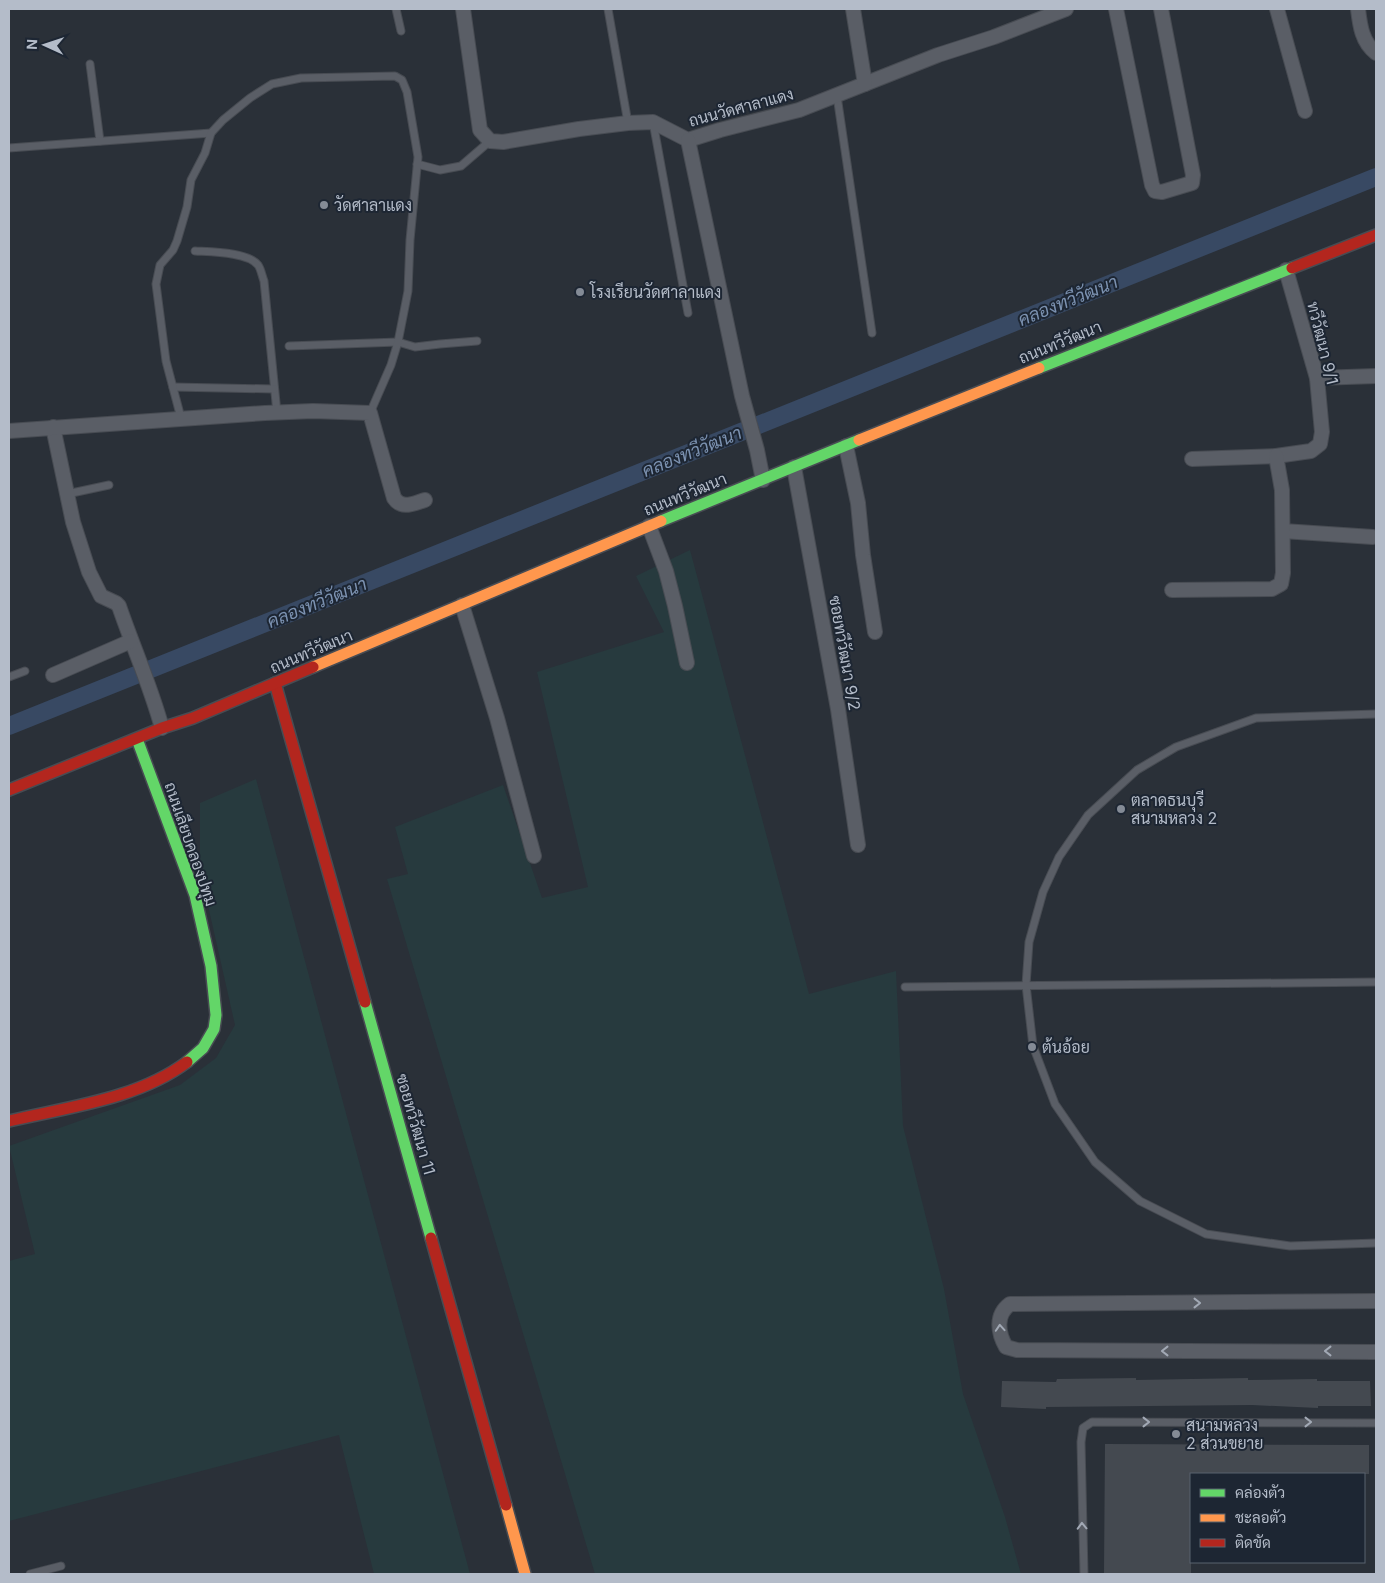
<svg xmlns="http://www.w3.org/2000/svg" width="1385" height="1583" font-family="Inter,Sarabun,sans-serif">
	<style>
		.green { fill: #273a3e }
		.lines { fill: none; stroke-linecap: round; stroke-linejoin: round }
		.canal { stroke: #384963; stroke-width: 18 }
		.building { fill: #444950 }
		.lane-casing { stroke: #484c53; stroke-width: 9 }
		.street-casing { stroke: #484c53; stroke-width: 16 }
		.fast-casing { stroke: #484c53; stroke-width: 14 }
		.slow-casing { stroke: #484c53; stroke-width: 14 }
		.jam-casing { stroke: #484c53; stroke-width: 14 }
		.lane { stroke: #5a5e66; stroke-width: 7 }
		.street { stroke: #5a5e66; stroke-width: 14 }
		.fast { stroke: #63d668; stroke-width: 11 }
		.slow { stroke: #ff974d; stroke-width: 11 }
		.jam { stroke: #b3261e; stroke-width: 11 }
		.oneway { stroke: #a2a9b5 }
		.poi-dot { fill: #848b96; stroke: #1d2633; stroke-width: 2 }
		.labels { text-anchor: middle; stroke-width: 4; stroke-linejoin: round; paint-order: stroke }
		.street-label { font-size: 16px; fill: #b4bcc9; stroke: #1d2633 }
		.poi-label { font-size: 16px; fill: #b4bcc9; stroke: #1d2633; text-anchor: start }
		.water-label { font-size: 18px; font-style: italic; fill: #7c92b1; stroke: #1d2633 }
	</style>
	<rect width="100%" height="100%" fill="#2a3038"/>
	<g class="green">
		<path d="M690 550 809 994 896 971 903 1126 944 1289 963 1394 1005 1517 1021 1574H595L387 879 408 874 395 827 503 785 542 898 588 887 537 672 664 632 636 576Z"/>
		<path d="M256 779 470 1574H374L339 1435 9 1521V1261L35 1254 9 1146 180 1085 216 1058 235 1025 200 870V803Z"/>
	</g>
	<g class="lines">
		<path class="canal" d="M9 726 1376 177"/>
	</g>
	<g class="building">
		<path d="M1136 1378V1380L1248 1378V1380L1317 1379V1381H1370L1371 1406H1318V1408L1252 1405 1046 1407V1409L1001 1407 1002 1381 1056 1382 1057 1379Z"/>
		<path d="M1105 1444 1369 1445V1474H1191V1574H1104Z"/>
	</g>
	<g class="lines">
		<g class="lane-casing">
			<g id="lane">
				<path d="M396 9 401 31"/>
				<path d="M608 9 628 123"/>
				<path d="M90 64 100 141"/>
				<path d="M837 96 872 333"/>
				<path d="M653 122 688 313"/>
				<path d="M9 148 211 133"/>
				<path d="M417 164 440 170 461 166 490 141"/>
				<path d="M195 251C211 252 248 252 258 265 261 269 262 276 264 281L277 413"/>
				<path d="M289 346 398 342 415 347 440 344 477 341"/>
				<path d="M173 387 274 389"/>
				<path d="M181 418 166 361 156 284 160 265 173 250 177 241 187 207 191 180 205 153 211 133 223 120 250 98 272 84 301 78 395 76 402 80 407 92 418 157 410 240 408 291 398 342 391 365 370 413"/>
				<path d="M67 494 109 485"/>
				<path d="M9 677 25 671"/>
				<path d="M1376 714 1256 718 1176 747 1137 770 1088 815 1059 857 1043 892 1029 942 1026 985 1033 1046 1055 1104 1095 1162 1140 1201 1206 1234 1290 1246 1376 1243"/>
				<path d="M905 987 1376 982"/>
				<path d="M30 1574 61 1566"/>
				<path d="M1084 1574 1081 1442 1083 1428 1092 1422 1376 1423"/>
			</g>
		</g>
		<g class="street-casing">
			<g id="street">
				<path d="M463 9 480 130 490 141 503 142 579 129 628 123 653 122 688 140 720 130 799 110 938 55 994 37 1066 9"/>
				<path d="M853 9 865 84"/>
				<path d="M1116 9 1152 185 1155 191 1162 192 1192 183 1193 175 1161 9"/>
				<path d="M1277 9 1305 111"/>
				<path d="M1358 9C1360 26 1362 42 1376 53"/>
				<path d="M688 140 742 396 757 450 763 480"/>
				<path d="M1317 378 1376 376"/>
				<path d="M53 427 73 522 89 572 101 596 116 603 119 606C133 647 151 687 162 728"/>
				<path d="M9 431 265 413 313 411 370 413 394 498C402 510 414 503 425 500"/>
				<path d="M846 446 858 503 863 555 875 632"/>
				<path d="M1192 459 1276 456 1311 451 1320 444 1322 432 1317 378 1286 270"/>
				<path d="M794 467 838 709 858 845"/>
				<path d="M649 526 666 571 675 606 687 663"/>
				<path d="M1283 531 1373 537"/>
				<path d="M1172 590 1272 589 1281 584 1283 573 1282 490 1276 456"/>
				<path d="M462 605 497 718 534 856"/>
				<path d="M53 675 131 641"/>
				<path d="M1376 1301 1010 1304C995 1315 998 1333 1006 1347L1017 1350 1376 1352"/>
			</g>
		</g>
		<g class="fast-casing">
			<g id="fast">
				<path d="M1039 368 1292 268"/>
				<path d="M661 521 859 440"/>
				<path d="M137 739 195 895 211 966 216 1015 214 1029 203 1048 187 1062"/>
				<path d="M365 1002 431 1238"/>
			</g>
		</g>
		<g class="slow-casing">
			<g id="slow">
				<path d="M859 440 1039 368"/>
				<path d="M313 667 661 521"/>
				<path d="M506 1505 525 1574"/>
			</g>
		</g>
		<g class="jam-casing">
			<g id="jam">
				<path d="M1292 268 1376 235"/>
				<path d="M275 683 365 1002"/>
				<path d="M9 790 162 728 193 718 313 667"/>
				<path d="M9 1121C68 1107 138 1099 187 1062"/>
				<path d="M431 1238 506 1505"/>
			</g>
		</g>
		<use href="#lane" class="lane"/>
		<use href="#street" class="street"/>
		<use href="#fast" class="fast"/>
		<use href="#slow" class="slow"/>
		<use href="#jam" class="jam"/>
	</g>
	<defs><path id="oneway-chevron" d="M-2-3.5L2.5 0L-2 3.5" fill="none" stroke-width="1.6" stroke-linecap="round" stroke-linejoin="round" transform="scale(1.25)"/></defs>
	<g class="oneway">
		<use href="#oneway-chevron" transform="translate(1197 1303)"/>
		<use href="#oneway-chevron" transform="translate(1000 1328) rotate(-94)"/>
		<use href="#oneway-chevron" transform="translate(1165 1351) rotate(-180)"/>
		<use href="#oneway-chevron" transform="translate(1328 1351) rotate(-180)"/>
		<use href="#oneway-chevron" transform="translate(1146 1422)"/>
		<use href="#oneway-chevron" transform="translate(1308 1422)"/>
		<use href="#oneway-chevron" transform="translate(1082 1526) rotate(-92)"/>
	</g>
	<g class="poi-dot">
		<circle cx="324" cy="205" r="5"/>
		<circle cx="580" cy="292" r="5"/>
		<circle cx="1121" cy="809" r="5"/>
		<circle cx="1032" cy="1047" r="5"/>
		<circle cx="1176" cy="1434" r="5"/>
	</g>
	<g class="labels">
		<g class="street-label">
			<text transform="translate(741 107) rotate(-15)" y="6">ถนนวัดศาลาแดง</text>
			<text transform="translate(1060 342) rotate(-22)" y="6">ถนนทวีวัฒนา</text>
			<text transform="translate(1323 343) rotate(76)" y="6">ทวีวัฒนา 9/1</text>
			<text transform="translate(685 494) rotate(-22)" y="6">ถนนทวีวัฒนา</text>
			<text transform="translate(311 651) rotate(-23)" y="6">ถนนทวีวัฒนา</text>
			<text transform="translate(845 653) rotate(80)" y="6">ซอยทวีวัฒนา 9/2</text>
			<text transform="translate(191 844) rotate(71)" y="6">ถนนเลียบคลองปทุม</text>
			<text transform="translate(416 1124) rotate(74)" y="6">ซอยทวีวัฒนา 11</text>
		</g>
		<g class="poi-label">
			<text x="334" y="211">วัดศาลาแดง</text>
			<text x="590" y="298">โรงเรียนวัดศาลาแดง</text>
			<text x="1131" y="806">ตลาดธนบุรี<tspan x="1131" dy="18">สนามหลวง 2</tspan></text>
			<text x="1042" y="1053">ต้นอ้อย</text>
			<text x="1186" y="1431">สนามหลวง<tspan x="1186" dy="18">2 ส่วนขยาย</tspan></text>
		</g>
		<g class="water-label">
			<text transform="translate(1068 301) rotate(-22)" y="6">คลองทวีวัฒนา</text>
			<text transform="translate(692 452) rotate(-22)" y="6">คลองทวีวัฒนา</text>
			<text transform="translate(317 603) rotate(-22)" y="6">คลองทวีวัฒนา</text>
		</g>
	</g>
	<rect width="1385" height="1583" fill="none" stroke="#b4bcc9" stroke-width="20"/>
	<rect x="1190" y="1473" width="175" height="90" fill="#1d2633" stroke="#59626f"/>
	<rect x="1200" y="1489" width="25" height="8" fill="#63d668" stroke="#59626f"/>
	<text x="1235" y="1498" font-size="15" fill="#b4bcc9">คล่องตัว</text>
	<rect x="1200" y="1514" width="25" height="8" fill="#ff974d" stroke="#59626f"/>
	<text x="1235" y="1523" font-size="15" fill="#b4bcc9">ชะลอตัว</text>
	<rect x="1200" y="1539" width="25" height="8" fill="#b3261e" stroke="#59626f"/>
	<text x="1235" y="1548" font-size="15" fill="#b4bcc9">ติดขัด</text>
	<g transform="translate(45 45) rotate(273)" stroke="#1d2633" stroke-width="4" paint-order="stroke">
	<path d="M0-4L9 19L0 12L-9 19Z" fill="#b4bcc9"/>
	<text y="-8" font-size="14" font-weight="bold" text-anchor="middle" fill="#b4bcc9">N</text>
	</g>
</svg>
